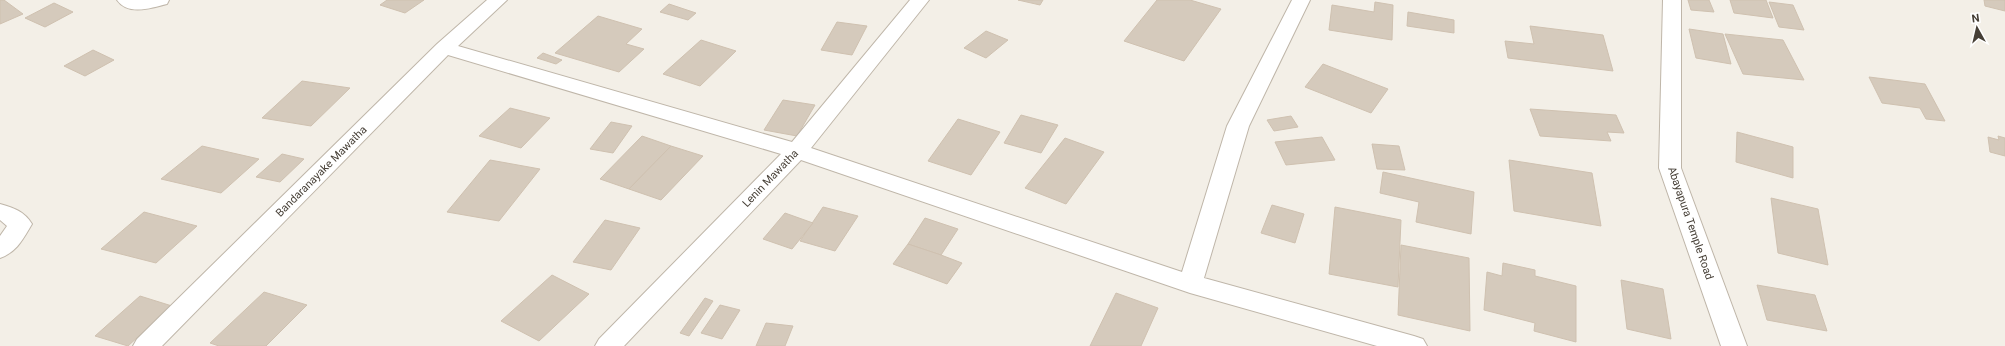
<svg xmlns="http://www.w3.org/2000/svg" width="2005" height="346" font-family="Roboto,sans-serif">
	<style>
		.building { fill: #d5cabc; stroke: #cfc1b0 }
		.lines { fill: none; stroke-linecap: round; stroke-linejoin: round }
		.minor-casing { stroke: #bfb6a9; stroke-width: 2 }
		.minor { fill: #fff; fill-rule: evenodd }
		.labels { text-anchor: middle; stroke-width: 3; stroke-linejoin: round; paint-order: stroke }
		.street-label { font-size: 11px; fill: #463f36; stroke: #fff }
	</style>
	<rect width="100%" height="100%" fill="#f3efe7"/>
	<g class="building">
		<path d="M0 0H4L23 14 0 24Z"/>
		<path d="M387 0H424L405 13 380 5Z"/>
		<path d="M1018 0H1043L1040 5Z"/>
		<path d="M1157 0H1190L1221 9 1184 61 1124 41Z"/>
		<path d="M1688 0H1709L1714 12 1691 10Z"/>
		<path d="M1730 0H1766L1773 18 1734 13Z"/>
		<path d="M1984 0H2005V11L1985 6Z"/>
		<path d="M1375 2 1393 5 1392 40 1329 30 1332 5 1374 12Z"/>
		<path d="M1769 2 1793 5 1804 30 1779 27Z"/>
		<path d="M54 3 73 12 45 27 25 18Z"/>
		<path d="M669 4 696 13 688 20 660 12Z"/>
		<path d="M1408 12 1454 20V33L1407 26Z"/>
		<path d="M598 16 642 29 626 44 644 49 619 72 555 53Z"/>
		<path d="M837 22 867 26 852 55 821 50Z"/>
		<path d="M1530 26 1603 35 1613 71 1508 58 1505 41 1534 44Z"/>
		<path d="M1689 29 1723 34 1731 64 1696 58Z"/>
		<path d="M986 31 1008 40 986 58 964 48Z"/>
		<path d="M1725 34 1783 40 1804 80 1743 74Z"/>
		<path d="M701 40 736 51 700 86 663 74Z"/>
		<path d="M93 50 114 60 85 76 64 66Z"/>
		<path d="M543 53 562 60 556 64 537 58Z"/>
		<path d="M1323 64 1388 89 1371 113 1305 87Z"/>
		<path d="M1869 77 1925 84 1945 121 1926 119 1920 108 1882 103Z"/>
		<path d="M302 81 350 88 311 126 262 118Z"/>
		<path d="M783 100 815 105 797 136 764 130Z"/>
		<path d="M510 108 550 118 521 148 479 136Z"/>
		<path d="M1530 109 1616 115 1624 133 1607 132 1611 141 1540 136Z"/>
		<path d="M1021 115 1058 125 1041 153 1004 143Z"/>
		<path d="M1291 116 1298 127 1274 131 1267 120Z"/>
		<path d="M958 119 1000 132 971 175 928 161Z"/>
		<path d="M611 122 632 126 613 153 590 149Z"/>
		<path d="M1737 132 1793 147V178L1736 162Z"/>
		<path d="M642 136 671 146 629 189 600 179Z"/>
		<path d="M1998 136 2005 138V156L1990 152 1988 137 1999 140Z"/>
		<path d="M1322 137 1335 160 1286 165 1275 142Z"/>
		<path d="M1065 138 1104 152 1066 204 1025 188Z"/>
		<path d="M1372 144 1399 146 1405 170 1377 169Z"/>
		<path d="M202 146 259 159 221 193 161 179Z"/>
		<path d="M671 146 703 156 661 200 629 189Z"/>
		<path d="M282 154 304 159 280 182 256 177Z"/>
		<path d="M490 160 540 169 499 221 447 212Z"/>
		<path d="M1509 160 1592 173 1601 226 1514 211Z"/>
		<path d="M1383 172 1474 192 1471 234 1416 222 1419 202 1380 193Z"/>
		<path d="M1771 198 1818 209 1828 265 1778 253Z"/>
		<path d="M1272 205 1304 214 1295 243 1261 233Z"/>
		<path d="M823 207 858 216 835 251 800 241Z"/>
		<path d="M1335 207 1401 220 1398 287 1329 274Z"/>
		<path d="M144 212 197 226 156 263 101 249Z"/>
		<path d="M785 213 813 223 792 249 763 239Z"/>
		<path d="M925 218 958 229 941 255 908 244Z"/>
		<path d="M605 220 640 228 611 270 573 262Z"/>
		<path d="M908 244 941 255 962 263 947 284 893 264Z"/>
		<path d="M1401 245 1469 258 1470 331 1398 315Z"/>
		<path d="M1503 263 1535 270V276L1576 286V342L1534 331 1535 323 1484 310 1487 272 1502 276Z"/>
		<path d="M552 275 589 294 539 341 501 321Z"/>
		<path d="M1621 280 1663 289 1671 339 1627 329Z"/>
		<path d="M1757 285 1815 295 1827 331 1767 320Z"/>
		<path d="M264 292 307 305 266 346H219L210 343Z"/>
		<path d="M1116 293 1158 308 1141 346H1090Z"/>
		<path d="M140 296 172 306 128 346 95 336Z"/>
		<path d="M705 298 713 301 689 336 680 333Z"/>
		<path d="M720 305 740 310 722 339 701 333Z"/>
		<path d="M766 323 793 326 785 346H756Z"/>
	</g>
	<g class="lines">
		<g class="minor-casing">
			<g id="minor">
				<path d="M117 0H169L167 4C151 8 128 16 117 0Z"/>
				<path d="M487 0H507L458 46 792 142 910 0H929L811 148 1182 272 1227 126 1292 0H1310L1249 126 1204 278 1414 336 1423 339 1427 346H1377L1190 293 801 160 624 346H595L599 339 781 154 448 55 162 346H133L137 339 437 44Z"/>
				<path d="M1663 0H1681V168L1747 346H1721L1659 168Z"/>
				<path d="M0 204C14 208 24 211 32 224 23 239 17 252 0 258V236L7 226 0 220Z"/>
			</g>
		</g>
		<use href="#minor" class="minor"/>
	</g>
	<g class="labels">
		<g class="street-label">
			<text transform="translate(321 171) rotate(-45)" y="4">Bandaranayake Mawatha</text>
			<text transform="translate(770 178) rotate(-46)" y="4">Lenin Mawatha</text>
			<text transform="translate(1691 223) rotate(71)" y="4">Abayapura Temple Road</text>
		</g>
	</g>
	<g transform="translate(1977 28) rotate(352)" stroke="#ffffff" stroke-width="3" paint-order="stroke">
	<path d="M0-3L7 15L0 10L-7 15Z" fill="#463f36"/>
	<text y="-6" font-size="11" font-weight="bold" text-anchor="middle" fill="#463f36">N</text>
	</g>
</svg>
